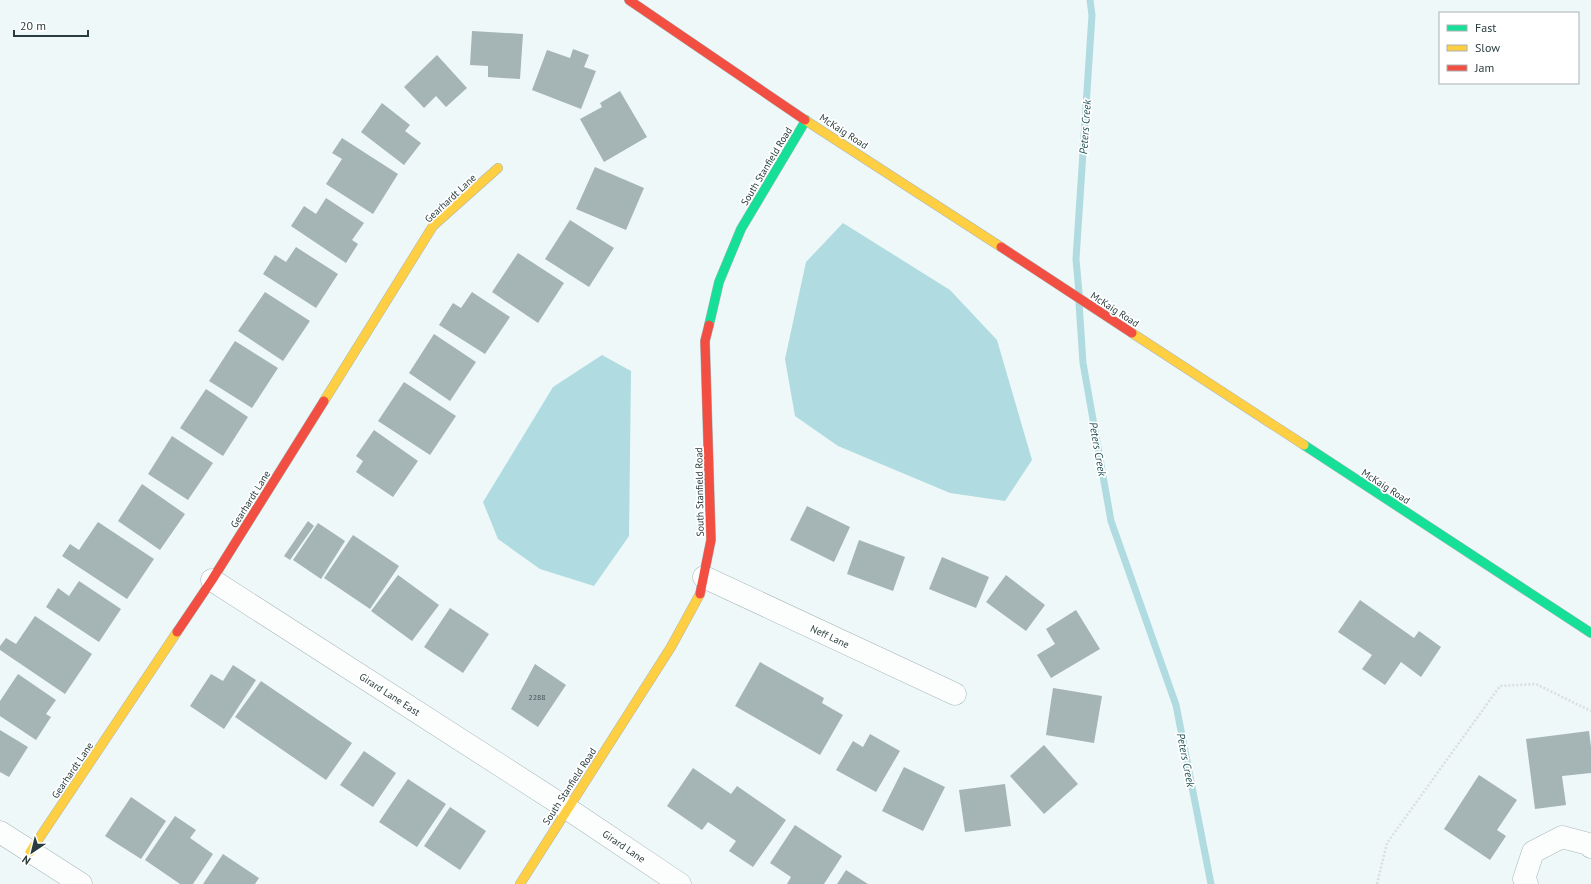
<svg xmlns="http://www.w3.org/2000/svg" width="1591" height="884" font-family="'PT Sans',sans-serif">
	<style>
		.water { fill: #b0dbe0 }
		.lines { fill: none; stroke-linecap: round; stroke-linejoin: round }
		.stream { stroke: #b0dbe0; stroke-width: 7 }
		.building { fill: #a5b4b5 }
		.street-casing { stroke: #aab7b8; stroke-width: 23 }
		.fast-casing { stroke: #aab7b8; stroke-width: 10 }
		.slow-casing { stroke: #aab7b8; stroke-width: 10 }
		.jam-casing { stroke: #aab7b8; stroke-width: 10 }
		.path { stroke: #dbdedf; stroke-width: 2.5; stroke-dasharray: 2 2; stroke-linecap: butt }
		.street { stroke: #fcfefe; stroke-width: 22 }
		.fast { stroke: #16e098; stroke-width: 9 }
		.slow { stroke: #ffcf43; stroke-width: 9 }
		.jam { stroke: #f24e42; stroke-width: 9 }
		.labels { text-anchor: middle; stroke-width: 3.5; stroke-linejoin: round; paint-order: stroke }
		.number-label { font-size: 8px; fill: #495a5b }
		.street-label { font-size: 10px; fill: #2a3c3d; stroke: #fff }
		.water-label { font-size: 11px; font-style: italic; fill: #205256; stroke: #fff }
	</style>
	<rect width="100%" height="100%" fill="#eef8f9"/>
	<g class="water">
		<path d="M843 223 950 290 997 340 1032 460 1005 501 950 493 838 446 795 416 785 359 806 262Z"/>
		<path d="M602 355 631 371 629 536 594 586 540 569 498 539 483 502 553 387Z"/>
	</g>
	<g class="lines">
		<g class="stream">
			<path d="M1079 293 1076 259 1092 15 1090 0"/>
			<path d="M1079 303 1083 363 1111 521 1176 705 1211 884"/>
		</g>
	</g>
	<g class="building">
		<path d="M472 31 523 34 520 79 488 77V66L470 65Z"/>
		<path d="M573 49 589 55 584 67 596 71 581 109 532 90 547 50 570 58Z"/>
		<path d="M437 55 467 88 446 107 436 96 424 108 404 87Z"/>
		<path d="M620 91 647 137 604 162 580 119 602 107 600 103Z"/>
		<path d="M382 103 410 125 405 131 421 143 404 165 361 132Z"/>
		<path d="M342 138 398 174 373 214 326 184 342 159 332 153Z"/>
		<path d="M595 167 644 188 626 230 576 209Z"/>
		<path d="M326 198 364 223 352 240 358 244 346 263 291 226 304 206 316 214Z"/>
		<path d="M570 220 614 248 589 287 545 259Z"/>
		<path d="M296 247 338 274 316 308 263 274 275 255 286 262Z"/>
		<path d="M518 253 564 283 538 323 492 292Z"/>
		<path d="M265 292 310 321 283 361 238 331Z"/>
		<path d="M472 292 510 317 485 354 439 325 453 303 461 308Z"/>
		<path d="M434 334 476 362 450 401 409 373Z"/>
		<path d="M235 341 278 368 252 408 209 381Z"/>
		<path d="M404 382 456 416 430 455 378 421Z"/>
		<path d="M206 389 248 417 223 456 180 428Z"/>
		<path d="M374 430 418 461 393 497 356 472 363 461 356 456Z"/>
		<path d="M172 436 213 463 188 500 148 474Z"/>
		<path d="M142 484 185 514 160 550 118 521Z"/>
		<path d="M807 506 850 527 834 562 790 540Z"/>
		<path d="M308 521 314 526 290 560 284 556Z"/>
		<path d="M98 522 154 559 127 599 62 556 70 544 79 550Z"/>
		<path d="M318 523 345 541 321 579 293 560Z"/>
		<path d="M353 535 399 566 370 609 324 578Z"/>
		<path d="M859 540 905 557 893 591 847 574Z"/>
		<path d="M942 557 989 577 976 608 929 589Z"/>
		<path d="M398 575 439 605 412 641 371 611Z"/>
		<path d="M1006 575 1045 605 1026 631 986 602Z"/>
		<path d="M79 581 121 609 99 642 46 607 58 588 69 596Z"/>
		<path d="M1360 600 1414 638 1419 631 1441 647 1421 677 1401 662 1385 685 1362 669 1372 655 1338 632Z"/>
		<path d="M450 608 489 634 463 673 424 647Z"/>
		<path d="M1076 610 1100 649 1051 678 1037 655 1055 644 1046 629Z"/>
		<path d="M35 616 92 654 65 694 0 650V646L6 638 16 644Z"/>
		<path d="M760 662 824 698 822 703 843 715 820 755 735 706Z"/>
		<path d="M535 664 566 685 538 727 511 709Z"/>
		<path d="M233 665 256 680 224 729 190 706 211 674 223 681Z"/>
		<path d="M18 674 56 700 46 714 51 717 36 740 0 716V701Z"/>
		<path d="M261 681 352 743 326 780 235 717Z"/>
		<path d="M1053 688 1102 696 1094 743 1046 735Z"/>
		<path d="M0 730 28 747 9 777 0 772Z"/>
		<path d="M1589 731 1591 747V773L1562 776 1566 805 1535 809 1526 739Z"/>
		<path d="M870 734 900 751 876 792 836 770 853 741 863 747Z"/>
		<path d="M1044 745 1078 784 1044 814 1010 776Z"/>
		<path d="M364 751 396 773 373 807 340 785Z"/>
		<path d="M904 767 945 787 923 831 882 811Z"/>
		<path d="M693 768 731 794 737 786 786 820 753 867 729 851 736 841 708 822 702 830 667 806Z"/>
		<path d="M1479 775 1517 800 1497 830 1506 836 1490 860 1444 829Z"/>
		<path d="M408 779 446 804 417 847 379 822Z"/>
		<path d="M1005 784 1011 826 965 832 959 790Z"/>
		<path d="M131 797 166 821 141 859 105 836Z"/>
		<path d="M450 807 486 831 460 870 424 846Z"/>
		<path d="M175 816 196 830 190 838 213 854 193 884H180L145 860Z"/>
		<path d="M795 825 842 856 824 884H787L791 877 770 863Z"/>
		<path d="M223 854 259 878 255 884H203Z"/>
		<path d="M846 870 868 884H837Z"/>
	</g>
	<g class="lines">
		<g class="street-casing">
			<g id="street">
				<path d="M704 577 955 694"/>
				<path d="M212 580 568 809 680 884"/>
				<path d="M0 832 81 884"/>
				<path d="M1527 884 1524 879 1533 852 1562 837 1589 844 1591 847"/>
			</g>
		</g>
		<g class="fast-casing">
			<g id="fast">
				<path d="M709 325 719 282 741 229 806 120"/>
				<path d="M1304 445 1591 633"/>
			</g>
		</g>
		<g class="slow-casing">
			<g id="slow">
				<path d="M805 120 1001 247"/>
				<path d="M1132 333 1304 445"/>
				<path d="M324 401 433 226 498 168"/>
				<path d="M30 852 177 632"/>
				<path d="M520 884 671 647 700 594"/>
			</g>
		</g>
		<g class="jam-casing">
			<g id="jam">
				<path d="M629 0 805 120"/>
				<path d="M1001 247 1132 333"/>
				<path d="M700 594 711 540 705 341 709 325"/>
				<path d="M177 632 212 580 324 401"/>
			</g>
		</g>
		<path class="path" d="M1377 884 1387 843 1500 686 1536 684 1591 711"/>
		<use href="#street" class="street"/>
		<use href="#fast" class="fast"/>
		<use href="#slow" class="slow"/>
		<use href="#jam" class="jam"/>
	</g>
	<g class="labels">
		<g class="number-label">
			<text x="537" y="700">2288</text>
		</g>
		<g class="street-label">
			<text transform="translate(844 131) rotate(33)" y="4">McKaig Road</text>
			<text transform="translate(766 166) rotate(-59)" y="4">South Stanfield Road</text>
			<text transform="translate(450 198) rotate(-43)" y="4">Gearhardt Lane</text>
			<text transform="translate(1115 309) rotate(33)" y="4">McKaig Road</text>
			<text transform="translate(1386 486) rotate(33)" y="4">McKaig Road</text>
			<text transform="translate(699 492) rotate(-91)" y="4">South Stanfield Road</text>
			<text transform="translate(250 499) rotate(-58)" y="4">Gearhardt Lane</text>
			<text transform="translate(830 636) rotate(25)" y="4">Neff Lane</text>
			<text transform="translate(390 694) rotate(33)" y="4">Girard Lane East</text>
			<text transform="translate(72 770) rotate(-56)" y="4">Gearhardt Lane</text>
			<text transform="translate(569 786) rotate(-57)" y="4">South Stanfield Road</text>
			<text transform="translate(624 846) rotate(34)" y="4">Girard Lane</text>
		</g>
		<g class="water-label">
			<text transform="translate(1085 127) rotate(-86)" y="4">Peters Creek</text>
			<text transform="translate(1098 449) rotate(80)" y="4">Peters Creek</text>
			<text transform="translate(1186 760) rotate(79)" y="4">Peters Creek</text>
		</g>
	</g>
	<rect x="1439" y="12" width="140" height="72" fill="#ffffff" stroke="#aab1b1"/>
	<rect x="1447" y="25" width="20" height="6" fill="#16e098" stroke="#aab1b1"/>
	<text x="1475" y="32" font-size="12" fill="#2a3c3d">Fast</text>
	<rect x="1447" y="45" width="20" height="6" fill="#ffcf43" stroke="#aab1b1"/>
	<text x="1475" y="52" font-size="12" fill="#2a3c3d">Slow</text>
	<rect x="1447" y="65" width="20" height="6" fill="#f24e42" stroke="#aab1b1"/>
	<text x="1475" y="72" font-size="12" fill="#2a3c3d">Jam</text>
	<g transform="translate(32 852) rotate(215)" stroke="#ffffff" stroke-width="3" paint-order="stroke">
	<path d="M0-3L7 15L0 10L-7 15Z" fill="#2a3c3d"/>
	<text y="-6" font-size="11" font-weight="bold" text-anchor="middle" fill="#2a3c3d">N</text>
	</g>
	<path d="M14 30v6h74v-6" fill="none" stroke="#2a3c3d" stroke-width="2"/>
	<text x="20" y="30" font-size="12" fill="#2a3c3d" stroke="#ffffff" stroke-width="3" paint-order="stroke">20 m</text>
</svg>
